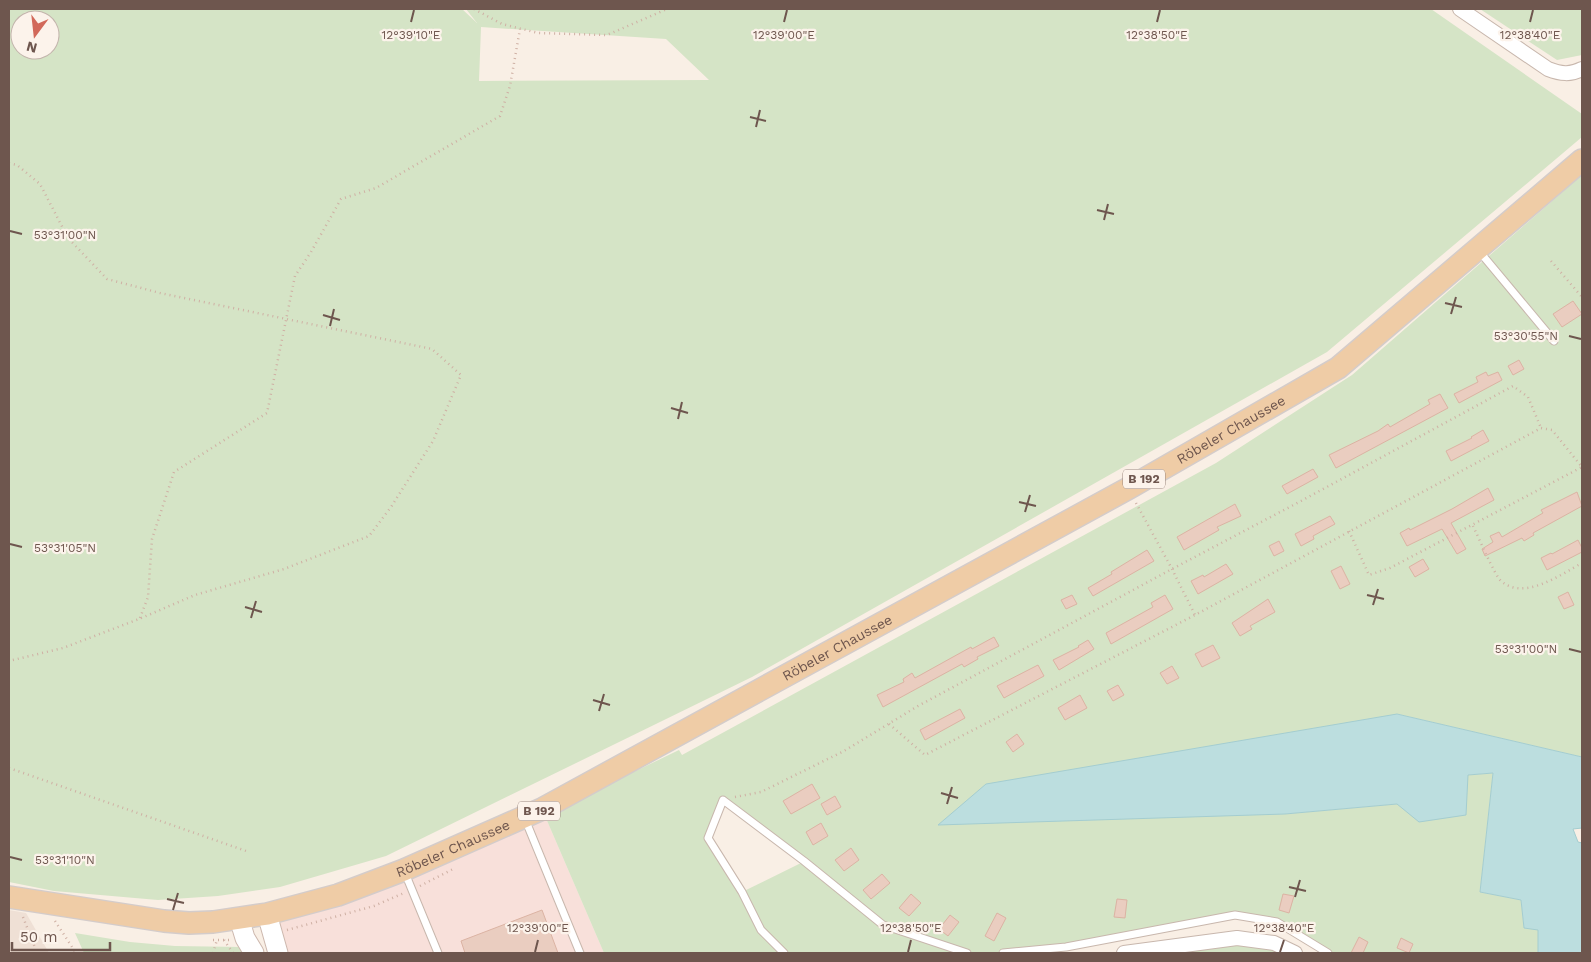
<svg xmlns="http://www.w3.org/2000/svg" width="1591" height="962" font-family="'Work Sans',sans-serif">
	<style>
		.residential { fill: #efe0d5 }
		.commercial { fill: #f8e0da }
		.green { fill: #d5e4c6; fill-rule: evenodd }
		.water { fill: #bcdedf; stroke: #a4cdd0 }
		.building { fill: #eacdc0; stroke: #dbb3a3 }
		.lines { fill: none; stroke-linecap: round; stroke-linejoin: round }
		.lane-casing { stroke: #c8b7ad; stroke-width: 9 }
		.street-casing { stroke: #c8b7ad; stroke-width: 16 }
		.secondary-casing { stroke: #cdb8ae; stroke-width: 21 }
		.primary-casing { stroke: #d4ccca; stroke-width: 24 }
		.path { stroke: #cfb0a4; stroke-width: 2.5; stroke-dasharray: 1 4; stroke-linecap: butt }
		.lane { stroke: #fff; stroke-width: 7 }
		.street { stroke: #fff; stroke-width: 14 }
		.secondary { stroke: #fff; stroke-width: 19 }
		.primary { stroke: #efcca6; stroke-width: 21 }
		.ticks { fill: none; stroke: #6e564e; stroke-width: 2 }
		.labels { text-anchor: middle; stroke-width: 4.5; stroke-linejoin: round; paint-order: stroke }
		.shield { fill: #fcf3eb; stroke: #99857d; stroke-width: 1 }
		.shield-label { font-size: 12px; font-weight: bold; fill: #6e564e }
		.street-label { font-size: 14px; fill: #6e564e; stroke: #fcf3eb }
		.ticks-label { font-size: 12px; text-anchor: middle; fill: #6e564e; stroke: #fcf3eb; stroke-width: 4.5; stroke-linejoin: round; paint-order: stroke }
	</style>
	<rect width="100%" height="100%" fill="#f9efe5"/>
	<path class="residential" d="M9 910 26 913 49 953H9Z"/>
	<path class="commercial" d="M542 809 604 953H278L267 914Z"/>
	<g class="green">
		<path d="M9 9H462L477 23 466 9H1431L1582 114V137L1327 352 752 677 386 856 280 887 218 896 158 900 54 891 9 882ZM20 20H50V50H20ZM481 27 666 39 709 80 479 81Z"/>
		<path d="M1480 9H1582V55L1557 60Z"/>
		<path d="M1582 175V757L1397 714 1285 814 1397 804 1468 775 1493 773 1480 892 1521 900 1524 928 1538 929V953H1328L1277 922 1235 915 1066 947 1003 953H604L542 809 555 810 679 750 682 755 1216 463 1352 375ZM723 800 803 862 742 892 708 838Z"/>
		<path d="M75 933 130 942 175 946 241 947 245 953H84Z"/>
		<path d="M1237 938 1295 953H1124Z"/>
	</g>
	<path class="water" d="M1397 714 1582 757V828L1573 829 1578 842 1582 843V953H1538V930L1524 928 1521 900 1480 892 1493 773 1468 775 1466 815 1419 822 1397 804 1285 814 938 825 986 784Z"/>
	<g class="building">
		<path d="M1573 301 1582 314 1562 327 1553 314Z"/>
		<path d="M1519 360 1524 369 1513 375 1508 366Z"/>
		<path d="M1486 372 1488 376 1498 372 1502 380 1459 403 1454 394 1478 382 1476 377Z"/>
		<path d="M1440 394 1448 408 1336 468 1329 455 1378 431 1388 424 1390 427 1430 404 1428 400Z"/>
		<path d="M1483 430 1489 441 1451 461 1446 451 1472 438 1471 437Z"/>
		<path d="M1313 469 1318 477 1287 494 1282 486Z"/>
		<path d="M1488 488 1494 500 1451 523 1466 549 1457 554 1442 529 1407 546 1400 533 1409 528 1410 530 1452 509Z"/>
		<path d="M1577 492 1582 506 1533 533 1534 535 1524 541 1522 538 1485 556 1482 549 1493 542 1490 536 1499 532 1502 537 1543 513 1541 510Z"/>
		<path d="M1235 504 1241 516 1217 527 1219 530 1184 550 1177 537Z"/>
		<path d="M1330 516 1335 524 1313 536 1314 539 1301 546 1295 534Z"/>
		<path d="M1578 540 1582 548V552L1547 570 1541 558 1551 553 1552 554Z"/>
		<path d="M1279 541 1284 551 1274 556 1269 546Z"/>
		<path d="M1147 550 1154 561 1093 596 1088 588 1112 574 1111 572Z"/>
		<path d="M1423 559 1429 569 1415 577 1409 567Z"/>
		<path d="M1226 564 1233 574 1198 594 1191 581 1203 575 1204 577Z"/>
		<path d="M1341 566 1350 584 1340 589 1331 571Z"/>
		<path d="M1568 592 1574 605 1564 609 1558 597Z"/>
		<path d="M1072 595 1077 604 1066 609 1061 600Z"/>
		<path d="M1165 595 1173 609 1111 644 1106 633 1153 607 1151 603Z"/>
		<path d="M1268 599 1275 612 1250 626 1252 629 1240 636 1232 623Z"/>
		<path d="M994 637 999 646 977 657 978 659 964 667 962 664 883 707 877 695 904 682 903 679 912 673 915 678 971 647 972 649Z"/>
		<path d="M1088 640 1094 649 1059 670 1053 660 1079 647 1078 646Z"/>
		<path d="M1213 645 1220 658 1202 667 1195 654Z"/>
		<path d="M1038 665 1044 676 1004 698 997 686Z"/>
		<path d="M1172 666 1179 678 1167 684 1160 673Z"/>
		<path d="M1118 685 1124 695 1113 701 1107 691Z"/>
		<path d="M1080 695 1087 708 1065 720 1058 708Z"/>
		<path d="M960 709 965 718 925 740 920 730Z"/>
		<path d="M1017 734 1024 744 1013 752 1006 742Z"/>
		<path d="M812 784 820 798 791 814 783 801Z"/>
		<path d="M835 796 841 807 827 815 821 804Z"/>
		<path d="M821 823 828 836 813 845 806 832Z"/>
		<path d="M851 848 859 860 844 871 835 860Z"/>
		<path d="M882 874 890 883 871 899 863 890Z"/>
		<path d="M911 894 921 903 909 916 899 908Z"/>
		<path d="M1283 894 1294 896 1289 913 1279 910Z"/>
		<path d="M1117 899 1127 900 1125 918 1114 917Z"/>
		<path d="M542 910 558 953H465L461 941Z"/>
		<path d="M997 913 1006 918 994 941 985 936Z"/>
		<path d="M950 915 959 922 948 936 939 929Z"/>
		<path d="M1359 937 1368 942 1363 953H1351Z"/>
		<path d="M1401 938 1413 944 1409 953 1397 948Z"/>
	</g>
	<g class="lines">
		<g class="lane-casing">
			<g id="lane">
				<path d="M1479 251 1554 341"/>
				<path d="M525 819 580 953"/>
				<path d="M405 873 438 953"/>
				<path d="M784 953 761 930 742 892 708 838 723 800 804 861 883 925 967 953"/>
				<path d="M1003 953 1066 947 1235 915 1277 922 1328 953"/>
			</g>
		</g>
		<g class="street-casing">
			<g id="street">
				<path d="M1460 9 1548 69C1561 74 1570 75 1582 69"/>
				<path d="M1124 953 1237 938 1274 943 1295 953"/>
			</g>
		</g>
		<g class="secondary-casing">
			<g id="secondary">
				<path d="M267 914 278 953"/>
				<path d="M239 918 245 938 254 953"/>
			</g>
		</g>
		<g class="primary-casing">
			<g id="primary">
				<path id="s1" d="M9 897 164 921 189 923 213 922 267 914 338 895 404 870 542 809 1129 488 1338 368 1582 160"/>
			</g>
		</g>
		<g class="path">
			<path d="M474 9 502 24 538 33 607 35 667 9"/>
			<path d="M9 163 17 165 40 184 68 238 107 279 160 293 432 349 461 375 433 441 391 507 369 536 284 569 195 595 139 619 63 648 9 661"/>
			<path d="M1551 261 1582 297"/>
			<path d="M1136 503 1172 569 1195 615"/>
			<path d="M1473 526C1478 536 1495 576 1501 581 1524 601 1560 575 1582 563"/>
			<path d="M1349 531 1369 575 1390 568 1582 467"/>
			<path d="M140 618 148 597 152 539 174 472 267 413 295 276 311 252 341 199 376 188 500 116 510 86 520 29"/>
			<path d="M889 724 925 755 1195 615 1541 428 1552 430 1582 467"/>
			<path d="M9 768 249 852"/>
			<path d="M735 797 761 792 844 751 918 706 1172 569 1301 501 1513 386 1528 397 1541 428"/>
			<path d="M420 886 455 868"/>
			<path d="M23 917 37 953"/>
			<path d="M55 921 76 953"/>
			<path d="M287 930 374 906 404 893"/>
			<path d="M213 940H230"/>
			<path d="M224 940 233 953"/>
			<path d="M9 951 12 953"/>
			<path d="M213 953 217 940"/>
		</g>
		<use href="#lane" class="lane"/>
		<use href="#street" class="street"/>
		<use href="#secondary" class="secondary"/>
		<use href="#primary" class="primary"/>
	</g>
	<path class="ticks" d="M411 22 414 10M784 22 787 10M1157 22 1160 10M1530 22 1533 10M750 117 766 121M756 127 760 110M1097 210 1114 214M1104 220 1108 204M10 231 22 234M1445 303 1462 307M1451 314 1456 297M323 315 340 320M330 326 334 309M1569 336 1581 339M671 408 688 413M678 419 682 402M1019 502 1036 506M1025 512 1030 495M10 544 22 547M1367 595 1384 599M1373 605 1378 589M245 607 262 612M251 618 256 601M1569 649 1581 652M593 700 610 705M599 711 604 694M941 793 958 798M947 804 952 787M10 857 22 860M1289 887 1306 891M1295 897 1300 880M167 899 184 903M173 910 178 893M535 952 538 940M908 952 911 940M1280 952 1284 940"/>
	<g class="labels">
		<g class="shield">
			<rect x="1123" y="469.5" width="42" height="19" rx="4"/>
			<rect x="518" y="801.5" width="42" height="19" rx="4"/>
		</g>
		<g class="shield-label">
			<text x="1144" y="483">B 192</text>
			<text x="539" y="815">B 192</text>
		</g>
		<g class="street-label">
			<text dy="5" stroke="none"><textPath href="#s1" startOffset="1342">Röbeler Chaussee</textPath></text>
			<text dy="5" stroke="none"><textPath href="#s1" startOffset="892">Röbeler Chaussee</textPath></text>
			<text dy="5" stroke="none"><textPath href="#s1" startOffset="458">Röbeler Chaussee</textPath></text>
		</g>
	</g>
	<g class="ticks-label">
		<text x="411" y="39">12°39'10"E</text>
		<text x="784" y="39">12°39'00"E</text>
		<text x="1157" y="39">12°38'50"E</text>
		<text x="1530" y="39">12°38'40"E</text>
		<text x="65" y="239">53°31'00"N</text>
		<text x="1526" y="340">53°30'55"N</text>
		<text x="65" y="552">53°31'05"N</text>
		<text x="1526" y="653">53°31'00"N</text>
		<text x="65" y="864">53°31'10"N</text>
		<text x="538" y="932">12°39'00"E</text>
		<text x="911" y="932">12°38'50"E</text>
		<text x="1284" y="932">12°38'40"E</text>
	</g>
	<rect width="1591" height="962" fill="none" stroke="#6e564e" stroke-width="20"/>
	<g transform="translate(35 35) rotate(195)"><circle r="24" fill="#fcf3eb" stroke="#c3b4ac"/>
	<path d="M0-4L9 19L0 12L-9 19Z" fill="#d2695a"/>
	<text y="-8" font-size="14" font-weight="bold" text-anchor="middle" fill="#6e564e">N</text>
	</g>
	<path d="M12 942v8h98v-8" fill="none" stroke="#6e564e" stroke-width="2.5"/>
	<text x="20" y="942" font-size="15" fill="#6e564e" stroke="#fcf3eb" stroke-width="4" paint-order="stroke">50 m</text>
</svg>
